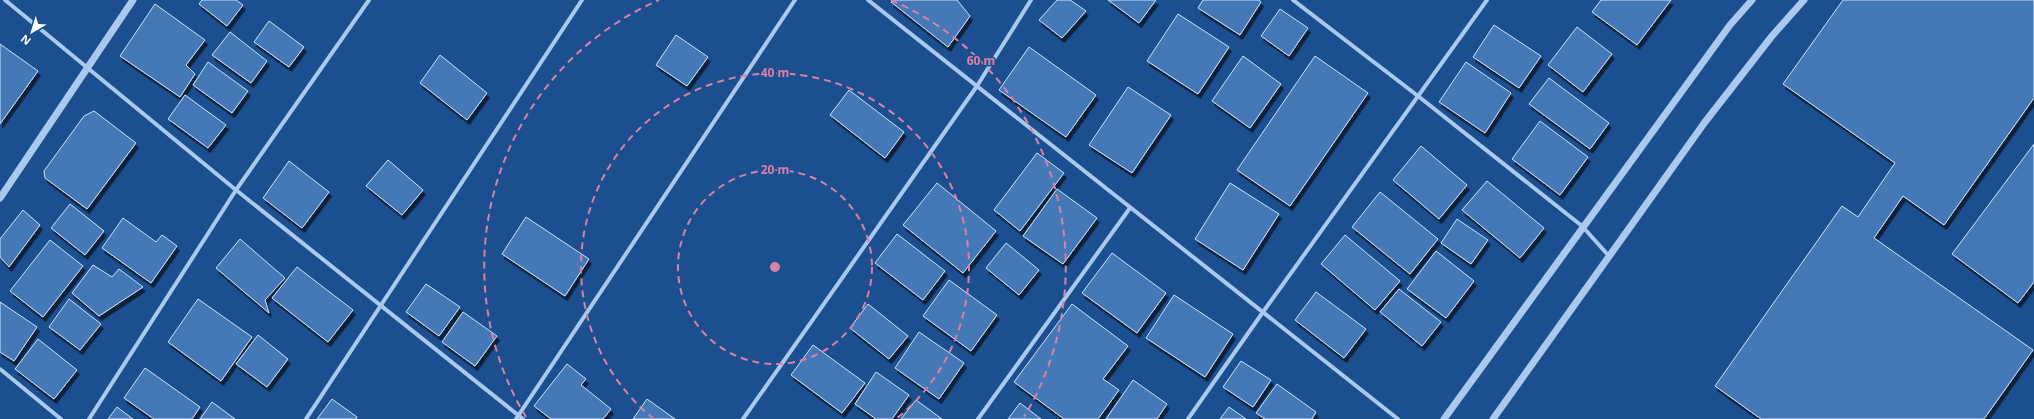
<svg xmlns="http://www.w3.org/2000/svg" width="2034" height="419" font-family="'Noto Sans',sans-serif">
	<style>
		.building { fill: #4478b7; stroke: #cfe3fa; filter: url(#shadow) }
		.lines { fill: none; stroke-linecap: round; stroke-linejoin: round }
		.minor { stroke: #a9c9ee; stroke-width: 4 }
		.tertiary { stroke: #a9c9ee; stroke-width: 7 }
		.ring { fill: none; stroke: #dd80a5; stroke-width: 2; stroke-dasharray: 7 5 }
		.centre { fill: #dd80a5; stroke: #1b4f8f; stroke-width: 2 }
		.ring-label { font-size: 12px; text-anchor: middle; font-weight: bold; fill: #dd80a5; stroke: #1b4f8f; stroke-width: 3; stroke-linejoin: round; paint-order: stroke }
	</style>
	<defs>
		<filter id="shadow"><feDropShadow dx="2.5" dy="4.5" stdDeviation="0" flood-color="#0009"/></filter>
	</defs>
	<rect width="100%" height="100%" fill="#1b4f8f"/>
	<g class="building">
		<path d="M202 0H236L243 5 227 26 199 4Z"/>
		<path d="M893 0H957L970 16 948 47 891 2Z"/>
		<path d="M1057 0H1070L1086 11 1062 38 1039 20Z"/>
		<path d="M1108 0H1156L1139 23Z"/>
		<path d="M1203 0H1259L1261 2 1240 35 1198 8Z"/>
		<path d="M1601 0H1671L1637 45 1592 12Z"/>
		<path d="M1843 0H2034V98L1944 225 1903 196 1874 238 2033 350 1984 419H1761L1715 386 1842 206 1858 217 1895 163 1783 84Z"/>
		<path d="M155 4 205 40 186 65 195 74 180 97 120 56Z"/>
		<path d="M1280 9 1308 28 1289 56 1261 36Z"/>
		<path d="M1178 14 1229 47 1198 94 1147 61Z"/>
		<path d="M269 21 304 47 289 67 254 42Z"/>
		<path d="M1494 25 1541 56 1519 88 1473 57Z"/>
		<path d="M1577 27 1612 54 1583 92 1548 65Z"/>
		<path d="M230 32 267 61 251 83 212 55Z"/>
		<path d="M676 35 708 57 687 86 656 65Z"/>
		<path d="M0 44 38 71 0 124Z"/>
		<path d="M1029 47 1096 95 1066 137 999 90Z"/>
		<path d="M440 55 487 93 467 120 420 83Z"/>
		<path d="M1243 56 1281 84 1250 128 1212 101Z"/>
		<path d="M1315 56 1368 93 1290 206 1237 170Z"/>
		<path d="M208 62 248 91 232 113 193 85Z"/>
		<path d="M1466 62 1511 93 1485 133 1439 102Z"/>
		<path d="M1549 78 1609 123 1590 149 1529 104Z"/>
		<path d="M1128 87 1171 115 1132 173 1089 145Z"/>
		<path d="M849 90 904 132 885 158 830 115Z"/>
		<path d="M185 95 226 125 208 148 168 119Z"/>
		<path d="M94 111 136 143 87 209 45 178 44 171 84 116Z"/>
		<path d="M1540 121 1588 157 1560 195 1512 159Z"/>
		<path d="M2034 144V282L2018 303 1952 254Z"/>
		<path d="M1421 146 1467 185 1439 219 1393 180Z"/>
		<path d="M1037 153 1064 173 1020 231 994 210Z"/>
		<path d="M388 160 423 190 402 215 366 186Z"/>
		<path d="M289 161 329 192 302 228 263 198Z"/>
		<path d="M1487 181 1544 228 1520 258 1462 210Z"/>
		<path d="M937 183 996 231 963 273 903 225Z"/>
		<path d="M1230 183 1279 214 1243 270 1195 239Z"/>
		<path d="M1057 189 1097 218 1063 264 1023 236Z"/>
		<path d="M1380 192 1438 239 1410 274 1352 227Z"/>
		<path d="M70 204 104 231 85 255 51 228Z"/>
		<path d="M23 210 40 225 9 267 0 257V239Z"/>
		<path d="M526 217 589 259 565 296 502 254Z"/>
		<path d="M123 218 156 242 162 235 177 246 151 283 102 248Z"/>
		<path d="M1457 219 1488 240 1471 264 1441 243Z"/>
		<path d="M897 234 945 271 923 300 875 263Z"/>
		<path d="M1345 235 1400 281 1375 310 1321 264Z"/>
		<path d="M240 239 285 278 265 300 269 313 216 268Z"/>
		<path d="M50 240 83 266 43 317 10 291Z"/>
		<path d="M1006 243 1039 270 1019 295 986 268Z"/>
		<path d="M1436 251 1474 281 1446 318 1407 289Z"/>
		<path d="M1112 253 1166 293 1137 333 1082 293Z"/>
		<path d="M93 265 112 277 119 269 143 287 99 316 72 293Z"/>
		<path d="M297 267 353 310 328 342 272 298Z"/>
		<path d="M949 280 997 315 971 351 923 316Z"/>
		<path d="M426 284 460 307 439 336 406 312Z"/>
		<path d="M1399 289 1441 322 1422 346 1380 312Z"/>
		<path d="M1316 292 1366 329 1344 358 1295 320Z"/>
		<path d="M1174 295 1233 334 1205 377 1146 338Z"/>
		<path d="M69 299 101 324 80 350 49 327Z"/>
		<path d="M198 299 252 337 221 381 168 342Z"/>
		<path d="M0 302 37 327 14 361 0 352Z"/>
		<path d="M868 304 908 336 889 359 850 328Z"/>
		<path d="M1072 304 1128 346 1103 379 1119 390 1098 419H1064L1014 382Z"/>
		<path d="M463 312 497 336 475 366 442 342Z"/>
		<path d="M919 332 964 363 939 399 895 368Z"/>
		<path d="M258 335 288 359 267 387 236 364Z"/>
		<path d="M38 339 77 370 54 399 15 369Z"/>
		<path d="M813 345 865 383 842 413 791 375Z"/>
		<path d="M1241 361 1271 380 1253 407 1223 387Z"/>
		<path d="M567 364 586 379 581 385 611 409 603 419H551L534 406Z"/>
		<path d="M145 368 200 407 192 419H154L124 398Z"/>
		<path d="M876 372 909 395 892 419H876L855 404Z"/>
		<path d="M1133 380 1167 404 1157 419H1106Z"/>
		<path d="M1277 384 1316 412 1312 419H1265L1256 413Z"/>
		<path d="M332 399 357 417 356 419H317Z"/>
		<path d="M647 399 675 419H633Z"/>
		<path d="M916 400 942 419H901Z"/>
		<path d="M212 402 235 419H200Z"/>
		<path d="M1020 403 1041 419H1008Z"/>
		<path d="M117 407 133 419H108Z"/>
		<path d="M1229 407 1246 419H1220Z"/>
	</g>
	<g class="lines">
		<g class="minor">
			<path d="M5 0 236 190 523 419"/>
			<path d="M868 0 1398 419"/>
			<path d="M1293 0 1418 96 1582 226 1609 256"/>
			<path d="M0 369 61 419"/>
			<path d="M89 419 236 190 369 0"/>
			<path d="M306 419 582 0"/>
			<path d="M516 419 795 0"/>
			<path d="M743 419 977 86 1031 0"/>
			<path d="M978 419 1130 208"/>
			<path d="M1188 419 1263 312 1487 0"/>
		</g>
		<g class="tertiary">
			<path d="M0 198 133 0"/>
			<path d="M1444 419 1730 25 1752 0"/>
			<path d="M1493 419 1705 122 1772 36 1804 0"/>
		</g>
	</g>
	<g class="ring">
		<circle cx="775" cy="267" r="97"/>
		<path d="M654 419A194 194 0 1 1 896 419"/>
		<path d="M526 417A291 291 0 0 1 659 0M891 0A291 291 0 0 1 1024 417"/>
	</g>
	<circle cx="775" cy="267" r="6" class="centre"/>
	<g class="ring-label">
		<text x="981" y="65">60 m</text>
		<text x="775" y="77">40 m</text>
		<text x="775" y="174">20 m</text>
	</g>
	<g transform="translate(32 32) rotate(218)" stroke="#1b4f8f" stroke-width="3" paint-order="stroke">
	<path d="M0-3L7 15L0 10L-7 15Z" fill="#ffffff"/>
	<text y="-6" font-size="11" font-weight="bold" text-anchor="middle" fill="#ffffff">N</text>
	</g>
</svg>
